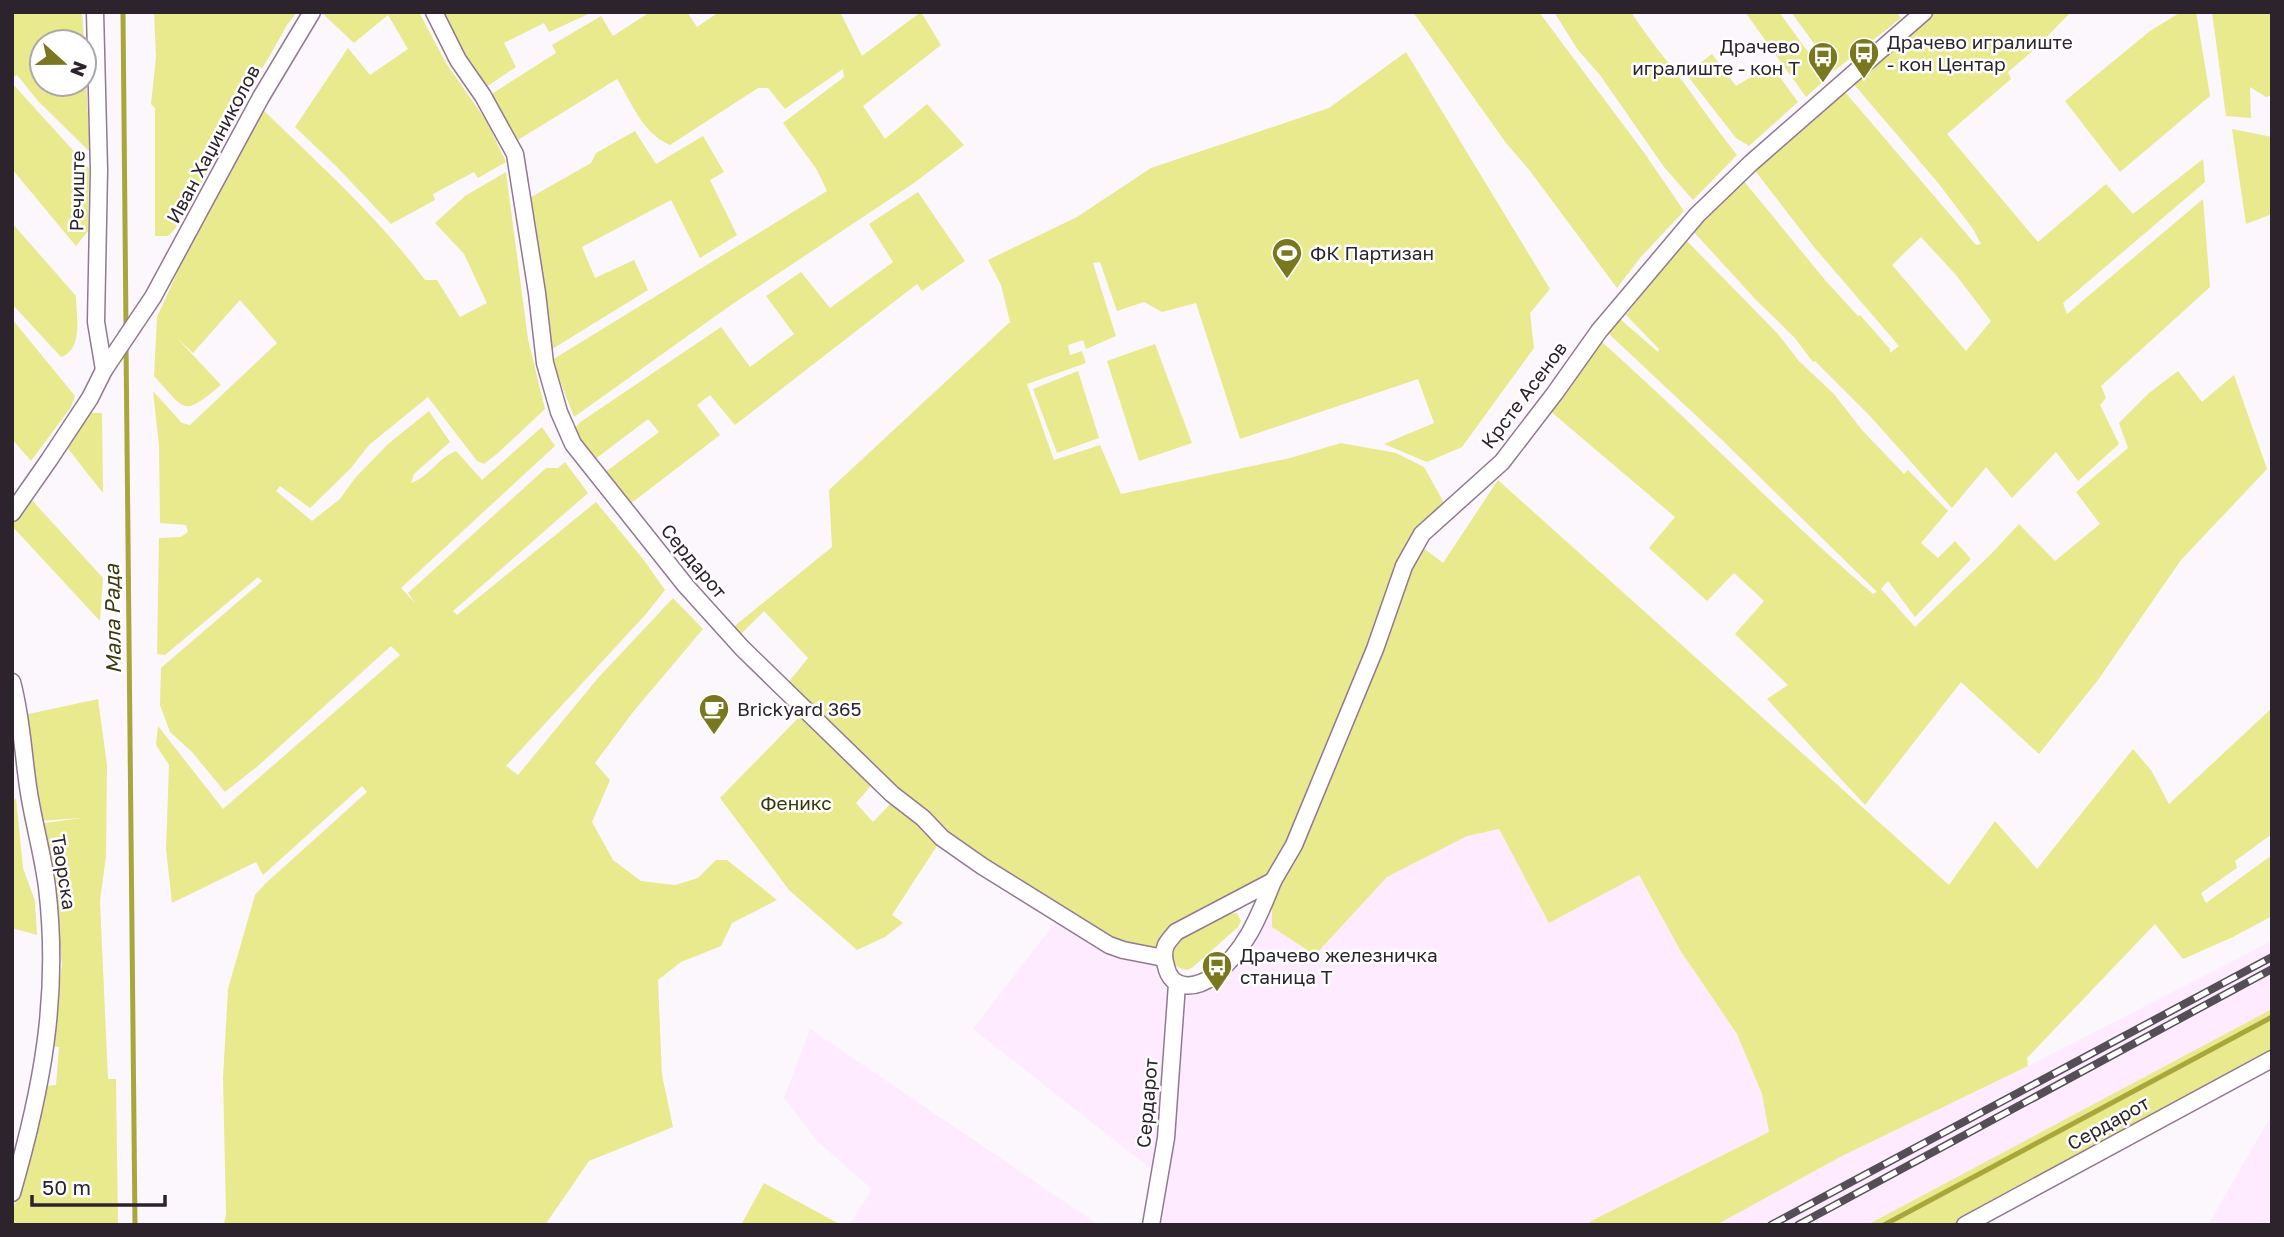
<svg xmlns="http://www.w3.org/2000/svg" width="2284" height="1237" font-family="'Golos Text',sans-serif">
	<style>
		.built { fill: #feebff }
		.green { fill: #e9e98d; fill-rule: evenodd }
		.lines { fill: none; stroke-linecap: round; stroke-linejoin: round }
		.stream { stroke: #a9a73c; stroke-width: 5 }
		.street-casing { stroke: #907991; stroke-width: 19 }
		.street { stroke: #fff; stroke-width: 16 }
		.rail-casing { stroke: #564e57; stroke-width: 8 }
		.rail { stroke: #fff; stroke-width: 5; stroke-dasharray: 16; stroke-linecap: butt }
		.labels { text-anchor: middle; stroke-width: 5; stroke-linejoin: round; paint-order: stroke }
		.poi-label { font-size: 19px; fill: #2c232d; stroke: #fff; text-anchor: start }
		.street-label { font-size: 19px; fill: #2c232d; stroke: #fff }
		.park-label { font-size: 19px; fill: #373708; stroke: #fff }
		.water-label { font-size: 21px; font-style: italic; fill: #3b3a0d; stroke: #fff }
	</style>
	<rect width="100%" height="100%" fill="#fcf7fd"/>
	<g class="built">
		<path d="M1499 829 1549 923 1638 875 1680 950 1737 1034 1762 1094 1769 1132 1591 1221 1587 1225H1151L1160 1176 973 1029 1061 915 1164 958 1168 976 1190 985 1241 949 1273 881 1315 955 1387 877 1467 836Z"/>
		<path d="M2272 941V1009L1867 1225H1716L1842 1156 2028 1066Z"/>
		<path d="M810 1029 1099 1225H849L872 1189 818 1142 784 1098Z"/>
		<path d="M2272 1114V1225H2208Z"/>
	</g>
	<g class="green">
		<path d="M12 12H82L84 42H42V84H84V43L90 152 39 102 17 75 12 78Z"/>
		<path d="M154 12H297L287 25 268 59 243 95 207 163 210 167 175 229 168 236H155V108L151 104 156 57Z"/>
		<path d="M321 12H419L446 63 487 122 506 162 478 178 474 172 433 194 435 200 391 224 336 166 295 127 348 48 370 75 408 49 388 15 354 43Z"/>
		<path d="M437 12H593L549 32 544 23 504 43 516 67 486 87 479 81Z"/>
		<path d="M650 12H687L697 27 719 12H840L862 56 921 12 941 45 863 106 885 139 927 104 964 145 914 183 731 305 574 417 552 360 827 191 817 170 783 123 844 77 843 69 785 109 768 88H758L670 145C642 133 632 103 617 79L518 140 490 95 556 53 552 45 601 16 613 36Z"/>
		<path d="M1413 12H1539L1645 154 1684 211 1640 258 1617 288 1530 171 1506 143Z"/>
		<path d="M1554 12H1631C1650 42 1674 68 1694 97 1708 117 1722 136 1737 155L1693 200 1664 167 1600 75 1578 50Z"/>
		<path d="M1745 12H1779L1827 78 1806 97Z"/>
		<path d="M1791 12H1897L1901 18 1834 71Z"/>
		<path d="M1934 12H2071L2035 49 2008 72 2011 79 1947 134 2038 242 2106 184 2133 214 2203 159 2205 182 2063 303 2067 314 2203 199 2210 287 2101 386 2106 398 2100 405 2119 444 2078 481 2056 452 2012 498 1986 467 1952 508 1870 416 1815 361 1813 362 1794 337 1756 300 1692 230 1743 180 1825 280 1858 316 1860 315 1890 349V353L1899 346 1814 247 1753 168 1845 92 1976 245 1981 244 1973 229 1939 184 1852 82ZM1921 237 1956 275 1991 321 1966 351 1892 265Z"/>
		<path d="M2181 12H2196L2210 96 2120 172 2065 101 2150 31Z"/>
		<path d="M2212 12H2272V95L2266 97 2250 87 2251 118 2226 116Z"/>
		<path d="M1406 52 1550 289 1530 313 1534 348 1462 447 1427 462 1384 444 1434 423 1418 379 1240 439 1196 303 1162 312 1144 302 1117 311 1100 262 1093 263 1116 336 1086 349 1083 340 1068 345 1070 355 1082 351 1086 363 1027 384 1054 460 1100 445 1121 494 1290 458 1341 443 1396 453 1424 467 1448 510 1422 534 1273 881 1195 922 1164 958 1123 950 942 838 892 915 903 923 885 937 857 950 789 890 720 798 805 711 783 689 808 658 764 611 739 636 732 628 832 547 829 490 1010 322 1001 285 988 260 1077 217 1151 168 1329 108ZM876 780 896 798 873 822 856 803Z"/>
		<path d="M1712 54 1736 86 1771 65 1798 102 1749 146 1736 138 1686 74Z"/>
		<path d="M12 83 89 168 88 231 76 246 12 169Z"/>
		<path d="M263 110C319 164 378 217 425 280H437L460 317 487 303 464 254 435 223 465 196 506 172 528 339 545 409 498 453 484 464 477 461 428 397 369 445 351 468 310 508 280 486 276 491 312 521 340 499 355 478 388 444 429 411 450 442 414 474 411 483C429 477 438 458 456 451L482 480 542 427 555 446 401 588 416 604 408 593 546 468H558L565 462 588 493 453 611 457 615 596 502 643 559 665 590 646 614 506 766 518 775 598 678 673 598 703 629 633 712 595 763 610 780 592 822 613 860 641 881 675 885 698 878 716 860H727L777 900 732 923 721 946 681 962 658 980 662 1075 673 1127 589 1161 545 1225H224L226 1213 223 1078 228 989 255 895 266 883 367 792 362 786 263 875 256 862 172 903 166 849 169 765 156 745 158 726 223 809 400 655 391 646 258 766 225 792 192 752 170 732 160 705 161 668 262 581 258 577 165 655 157 654 159 538 181 537 188 532 186 525 160 523 159 446 153 391 182 423 190 425 277 343 240 300 193 353 176 337 221 385C182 417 187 412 154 376L157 317 229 158Z"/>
		<path d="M2232 129 2272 137V214L2246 224Z"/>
		<path d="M635 131 656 164 703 136 724 172 710 180 737 235 700 258 671 200 582 247 595 278 634 260 648 290 549 351 526 200 591 163 596 153Z"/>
		<path d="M918 192 965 261 922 291 917 284 735 425 710 395 697 405 720 435 629 505 604 473 659 432 648 419 594 460 574 430 579 423 721 327 750 367 794 334 766 296 801 272 830 308 893 262 869 224Z"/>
		<path d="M12 223 76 296C76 315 84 349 61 357L12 304Z"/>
		<path d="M1684 238 1777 333 1799 361 1834 394 1862 430 1904 474 1908 470 1948 511 1921 543 1938 558 1955 541 1971 559 1915 617 1888 581 1881 589 1915 627 1991 554 2019 524 2055 561 2100 524 2076 492 2128 448 2119 423 2149 393 2178 371 2202 402 2234 375 2267 469 2181 560 2098 680 2039 754 1961 682 1865 805 1767 699 1788 685 1735 634 1764 601 1734 573 1707 601 1649 548 1675 517 1549 410 1602 342C1694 424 1779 513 1873 594L1877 592 1722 440 1608 333 1620 319 1658 352 1659 349 1626 315Z"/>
		<path d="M12 319 75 396 71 407 31 461 12 439Z"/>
		<path d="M1155 344 1192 443 1139 461 1107 361Z"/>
		<path d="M1078 371 1099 438 1057 453 1033 389Z"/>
		<path d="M89 413H102L103 493 65 445Z"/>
		<path d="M1498 480 1949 885 1995 821 2037 869 2133 749 2151 770 2169 804 2272 708V834L2235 861 2237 868 2201 893 2206 903 2272 855V916L2233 937 2183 959 2155 924 2027 1058 2028 1066 1842 1156 1716 1225H1587L1591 1221 1769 1132 1762 1094 1737 1034 1680 950 1639 875 1549 923 1499 829 1467 836 1387 877 1315 955 1272 927V892L1408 567 1422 547 1443 563Z"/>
		<path d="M29 497 103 578 100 621 12 526V521Z"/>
		<path d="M98 699 107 765 106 856 100 901 108 1079H116L118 1225H12V1216L43 1086 56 1085 59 1047 49 1046 62 965 56 905 38 824 82 818 38 821 24 715Z"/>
		<path d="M16 798 23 868 35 901 37 935 12 928V803Z"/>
		<path d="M1237 913 1241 921 1238 927 1193 967 1188 970C1169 968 1170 954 1176 940 1195 930 1215 915 1237 913Z"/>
		<path d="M2272 1009V1059L1965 1225H1867Z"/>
		<path d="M764 1183 841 1225H741Z"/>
	</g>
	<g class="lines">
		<g class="stream">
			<path d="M123 12 126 328"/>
			<path d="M126 344 135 1225"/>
			<path d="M1884 1225 2272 1017"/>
		</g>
		<g class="street-casing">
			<g id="street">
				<path d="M95 12 99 170 96 322 104 370"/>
				<path d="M434 12 458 60 483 96 515 154 537 293 545 363 559 412 573 444 686 586 742 648 892 794 923 818 942 838 982 866 1109 945 1123 950 1164 958"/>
				<path d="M12 513 49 460 90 398 104 370 153 297 261 97 312 12"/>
				<path d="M12 682C22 718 23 756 29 793 34 824 43 856 47 887 60 996 42 1089 12 1193"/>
				<path d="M1273 881 1294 845 1375 649 1404 566 1422 534 1502 462 1555 393 1599 331 1697 215 1751 163 1924 12"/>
				<path d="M1273 881C1259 917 1244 953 1213 976 1196 989 1171 991 1166 966 1164 960 1163 952 1166 945 1168 941 1173 936 1176 932Z"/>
				<path d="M1151 1225 1166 1138 1177 984"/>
				<path d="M1965 1225 2272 1059"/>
			</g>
		</g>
		<use href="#street" class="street"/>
		<g class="rail-casing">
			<g id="rail">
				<path d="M1771 1225 2272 957"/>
				<path d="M1798 1225 2272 969"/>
			</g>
		</g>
		<use href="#rail" class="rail"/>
	</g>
	<defs>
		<g id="bus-pin" transform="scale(1.575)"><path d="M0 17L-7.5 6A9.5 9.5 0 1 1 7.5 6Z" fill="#7a781f" stroke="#fff"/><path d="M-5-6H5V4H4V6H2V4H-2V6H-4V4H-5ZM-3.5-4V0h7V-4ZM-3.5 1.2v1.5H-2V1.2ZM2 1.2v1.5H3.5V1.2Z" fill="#fff"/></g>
		<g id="stadium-pin" transform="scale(1.575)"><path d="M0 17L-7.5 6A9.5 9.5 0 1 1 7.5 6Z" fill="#7a781f" stroke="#fff"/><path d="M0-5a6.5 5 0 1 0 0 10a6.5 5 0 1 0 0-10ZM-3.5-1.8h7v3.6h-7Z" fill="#fff"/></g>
		<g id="cafe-pin" transform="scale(1.575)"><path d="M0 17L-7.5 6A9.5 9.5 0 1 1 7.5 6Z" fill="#7a781f" stroke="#fff"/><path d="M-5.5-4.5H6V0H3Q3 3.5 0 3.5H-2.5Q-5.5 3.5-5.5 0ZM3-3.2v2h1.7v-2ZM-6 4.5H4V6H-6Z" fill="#fff"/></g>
	</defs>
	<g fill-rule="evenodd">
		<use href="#bus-pin" x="1864" y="53"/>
		<use href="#bus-pin" x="1823" y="57"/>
		<use href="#stadium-pin" x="1287" y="253"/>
		<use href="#cafe-pin" x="714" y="709"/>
		<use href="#bus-pin" x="1217" y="966"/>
	</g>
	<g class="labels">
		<g class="poi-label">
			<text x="1887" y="49">Драчево игралиште<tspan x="1887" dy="22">- кон Центар</tspan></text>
			<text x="1800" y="53" text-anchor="end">Драчево<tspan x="1800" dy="22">игралиште - кон T</tspan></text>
			<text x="1310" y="260">ФК Партизан</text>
			<text x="737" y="716">Brickyard 365</text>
			<text x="1240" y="962">Драчево железничка<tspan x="1240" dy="22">станица Т</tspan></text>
		</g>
		<g class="street-label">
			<text transform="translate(213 144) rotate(-62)" y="7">Иван Хаџиниколов</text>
			<text transform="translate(77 191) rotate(-89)" y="7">Речиште</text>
			<text transform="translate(1524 395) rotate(-53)" y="7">Крсте Асенов</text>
			<text transform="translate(694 561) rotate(50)" y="7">Сердарот</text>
			<text transform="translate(64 872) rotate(81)" y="7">Таорска</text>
			<text transform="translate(1147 1103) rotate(-85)" y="7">Сердарот</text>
			<text transform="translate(2108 1123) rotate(-29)" y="7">Сердарот</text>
		</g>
		<g class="park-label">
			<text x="796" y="810">Феникс</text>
		</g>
		<g class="water-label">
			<text transform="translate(113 619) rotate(-91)" y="7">Мала Рада</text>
		</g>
	</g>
	<rect width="2284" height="1237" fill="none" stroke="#2c232d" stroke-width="28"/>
	<g transform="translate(63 63) rotate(111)"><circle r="33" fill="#ffffff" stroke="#aba7ab" stroke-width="2"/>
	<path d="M0-5L12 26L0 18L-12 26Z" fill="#7a781f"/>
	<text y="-10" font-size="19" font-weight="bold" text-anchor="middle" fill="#2c232d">N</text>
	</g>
	<path d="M32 1195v10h133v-10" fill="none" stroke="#2c232d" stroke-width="3.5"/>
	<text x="42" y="1195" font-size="21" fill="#2c232d" stroke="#ffffff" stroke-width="5" paint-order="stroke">50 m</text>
</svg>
